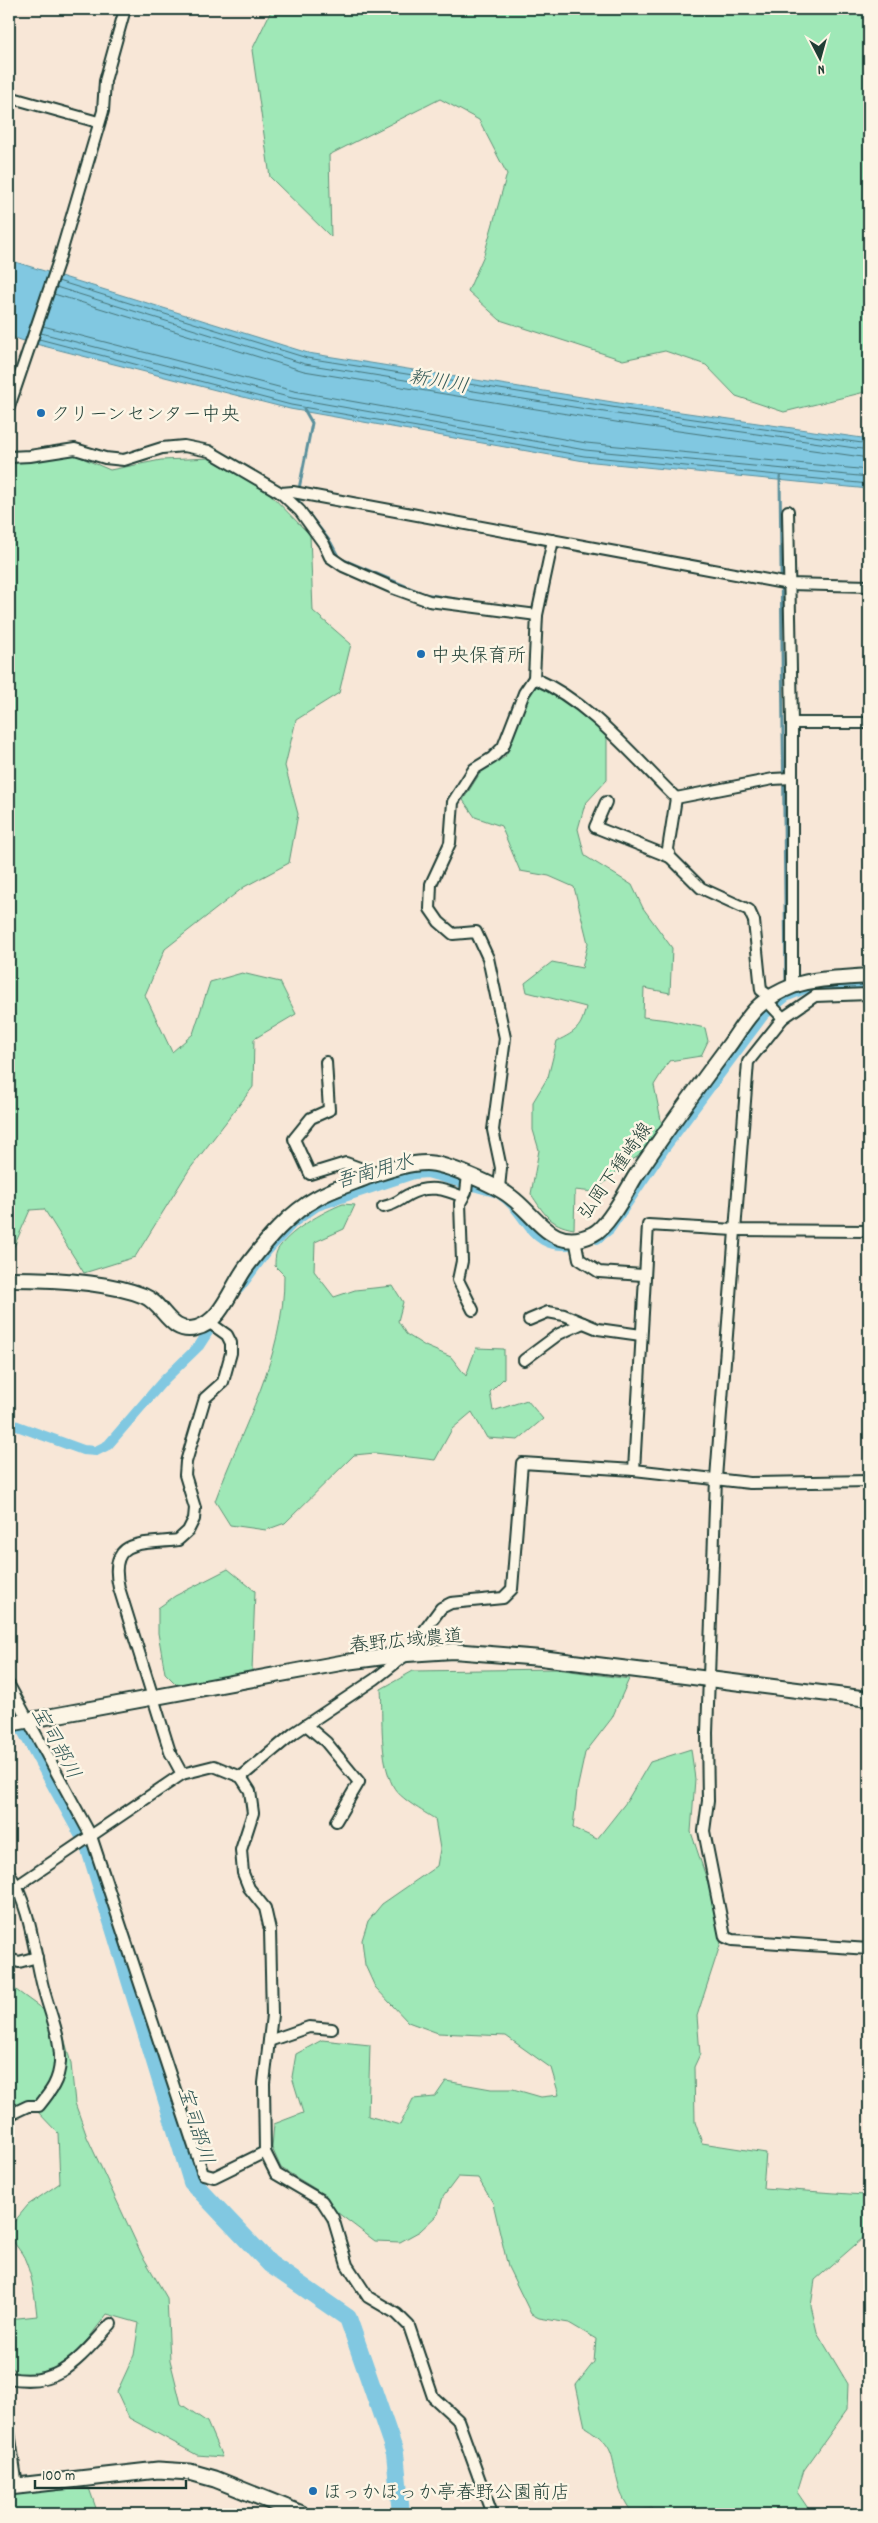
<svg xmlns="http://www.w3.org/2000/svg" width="878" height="2523" font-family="Dekko,'Klee One',sans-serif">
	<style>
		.green { fill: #9fe8b7; stroke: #5f9276 }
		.water { fill: #81c8e1; stroke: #5a909c }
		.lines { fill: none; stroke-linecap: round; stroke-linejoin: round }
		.shore { stroke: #467579; stroke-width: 1 }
		.stream { stroke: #5a909c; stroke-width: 3 }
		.canal { stroke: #81c8e1; stroke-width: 10 }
		.river { stroke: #81c8e1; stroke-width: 18 }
		.street-casing { stroke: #1f3d34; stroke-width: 14 }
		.secondary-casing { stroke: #1f3d34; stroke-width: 18 }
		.primary-casing { stroke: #1f3d34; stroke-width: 19 }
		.street { stroke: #fcf5e5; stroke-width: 10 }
		.secondary { stroke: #fcf5e5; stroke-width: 14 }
		.primary { stroke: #fcf5e5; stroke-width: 15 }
		.poi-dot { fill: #1f6fb2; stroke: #fcf5e5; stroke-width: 2 }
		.labels { text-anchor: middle; stroke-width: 5; stroke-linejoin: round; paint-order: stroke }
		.poi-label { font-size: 19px; fill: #1f3d34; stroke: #fcf5e5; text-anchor: start }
		.street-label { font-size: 19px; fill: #1f3d34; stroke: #fcf5e5 }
		.water-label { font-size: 20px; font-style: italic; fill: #335957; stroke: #fcf5e5 }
	</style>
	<rect width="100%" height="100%" fill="#f8e7d7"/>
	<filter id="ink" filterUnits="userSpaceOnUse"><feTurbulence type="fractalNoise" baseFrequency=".02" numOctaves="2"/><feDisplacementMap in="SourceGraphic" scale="10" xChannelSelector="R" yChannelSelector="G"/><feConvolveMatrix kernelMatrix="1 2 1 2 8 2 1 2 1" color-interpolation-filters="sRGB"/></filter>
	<g filter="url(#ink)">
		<g class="green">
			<path d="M272 9H869V391L784 412 736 396 706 365 665 351 623 360 500 320 468 291 484 255 507 174 479 120 440 99 329 155 331 237 270 177 252 50Z"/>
			<path d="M66 451 110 470 161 460 213 458 263 487 310 535 313 611 351 644 339 693 296 720 285 766 298 814 289 863 244 887 165 949 145 995 172 1052 193 1034 210 982 242 973 280 982 296 1014 254 1039 253 1087 189 1170 135 1257 84 1273 44 1209 30 1210 12 1251H9V461L16 463Z"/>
			<path d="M540 682 558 690 607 735V780L585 804 578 829 585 856 632 885 643 908 672 948 670 993 644 988 643 1017 668 1020 705 1028 708 1041 701 1056 669 1061 654 1085 663 1130 644 1153 625 1164 594 1192 575 1190 574 1229C549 1225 544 1213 531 1194L539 1150 533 1130V1102L548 1077 557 1041C577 1031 581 1028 586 1007L527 992 525 983 552 962 582 968 588 943 574 887 549 876 520 871 501 826 475 817 463 800 482 770 505 757 517 727 520 706Z"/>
			<path d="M343 1204 355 1205 344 1229 315 1242 314 1271 334 1297 355 1290 393 1286 403 1302 398 1321 406 1334 425 1346 451 1357 466 1376 476 1348 504 1349V1378L490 1392 493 1411 527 1400 543 1419 518 1440 487 1438 472 1412 452 1429 435 1460 375 1453 354 1455 285 1523 266 1530 230 1525 215 1501C242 1427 285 1356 284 1275L275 1266C275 1262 275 1255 277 1251 287 1232 324 1211 343 1204Z"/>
			<path d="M228 1569 255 1591 252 1671 178 1686 165 1673 158 1633V1608L175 1596Z"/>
			<path d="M556 1669 629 1679 612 1718 585 1753 577 1790 573 1828 597 1839 627 1801 650 1762 691 1749 695 1779 691 1832 707 1880 722 1939 697 2016 700 2054 694 2067 695 2122 702 2143 766 2153 763 2188 864 2195 869 2208V2229L863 2238 815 2280 811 2306 817 2332 848 2384 847 2410 804 2470 797 2492 812 2514H657L652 2508 631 2512C627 2504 621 2496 619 2487 610 2454 617 2447 585 2427L576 2385 594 2362 596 2339 569 2323 539 2318 531 2314 508 2267 493 2203 478 2178 458 2177 443 2197 438 2214 420 2231 400 2242 375 2241 338 2213 317 2190 281 2168 272 2148 274 2124 303 2113 292 2077 296 2054 322 2040 370 2045 368 2116 400 2125 413 2099 435 2097 446 2081 491 2089H513L541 2097 559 2095 551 2068 506 2036 438 2033 408 2022 375 1987 365 1965 362 1940 368 1921 382 1904 437 1866 440 1849 435 1819C424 1812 399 1798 393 1786 379 1758 383 1719 381 1689L413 1671Z"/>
			<path d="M9 1988 16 1990 60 2022 71 2064 75 2103 87 2137 142 2255 167 2298 170 2360 181 2404 207 2422 222 2457 197 2455 129 2418 117 2392 134 2355 139 2323 107 2314 82 2347 61 2370 21 2377 9 2364V2319L37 2316C35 2297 33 2280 26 2262 22 2249 9 2242 9 2228L28 2205 60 2183 58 2133 35 2109 9 2110Z"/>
			<path d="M89 2488 98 2514H9V2494Z"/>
		</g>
		<path class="water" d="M9 260 308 353 625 404 869 439V489L584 461 290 409 24 341 9 336Z"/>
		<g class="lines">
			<g class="shore">
				<path d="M58 281 307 358 624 409 869 444"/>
				<path d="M56 287 305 364 623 415 869 450"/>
				<path d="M54 294 304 371 622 423 869 458"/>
				<path d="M43 326 294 391 586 443 869 470"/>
				<path d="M41 333 292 398 585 450 869 477"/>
				<path d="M39 339 291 405 584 456 869 484"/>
			</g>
			<g class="stream">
				<path d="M780 477 786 984"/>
				<path d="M304 508 297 499 312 423 304 409"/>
				<path d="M308 513 331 543 339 558 424 594 495 605"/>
			</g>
			<g class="canal">
				<path d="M597 1239 610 1229 665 1148 764 1015 786 997 807 988 869 983"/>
				<path d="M239 1289 268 1250 293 1223 317 1206 414 1174 427 1173 498 1193C532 1215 527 1252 578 1244"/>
				<path d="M9 1423 83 1450 96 1451 108 1445 164 1380 199 1346 217 1318"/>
			</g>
			<path class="river" d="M9 1699 88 1843 192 2182 270 2264 348 2318 395 2453 401 2514"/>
			<g class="street-casing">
				<g id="street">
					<path d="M9 97 98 122"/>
					<path d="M9 407 58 263 103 111 105 81 125 9"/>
					<path d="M9 457 30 456 75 449 105 458 124 460 162 448 184 446 209 451 281 493 300 511 324 544 330 557 343 566 393 588 429 601 537 615 534 678C591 703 632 755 676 798L668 849 670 857 701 888 749 910 754 921 761 990 772 998"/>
					<path d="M281 493 293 492 789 584 869 586"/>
					<path d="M788 511 792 723V986"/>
					<path d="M537 615 553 540"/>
					<path d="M792 723H869"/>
					<path d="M676 798 773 779 791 778"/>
					<path d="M606 802 595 827 670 857"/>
					<path d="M869 994 815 996 783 1018 748 1062 716 1478 707 1733 708 1801 704 1831 725 1937 732 1940 869 1949"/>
					<path d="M767 1001 783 1018"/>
					<path d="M326 1062 329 1110 311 1118 294 1139 310 1174 346 1163 376 1174"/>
					<path d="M468 1175 466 1192 460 1203 462 1261 458 1280 473 1310"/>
					<path d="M499 1188 501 1168 493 1130 505 1038 488 958 476 932 453 934 439 922 430 909 431 884 450 843 453 802 474 769 492 758 503 747 524 693 534 678"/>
					<path d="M383 1207C399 1203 397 1201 408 1195 427 1184 445 1189 463 1197"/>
					<path d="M575 1239 579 1259 599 1272 643 1275"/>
					<path d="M529 1320 548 1312 564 1315 598 1329 641 1335"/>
					<path d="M524 1360 559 1334 583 1323"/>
					<path d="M634 1470 648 1225 734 1230 869 1231"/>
					<path d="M9 1685 91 1836 203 2174 214 2177 265 2152"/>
					<path d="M306 1725 326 1742 359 1782 336 1821"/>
					<path d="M182 1774 170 1752 119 1588C107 1536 144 1545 178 1540L188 1531 194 1519 195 1508 185 1475 186 1462 205 1398 223 1382 231 1353V1343L227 1335 210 1323"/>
					<path d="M241 1777 294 1733 375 1679 407 1654 441 1608 451 1603 503 1598 512 1589 522 1463 634 1470 750 1483 869 1481"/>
					<path d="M9 1873C30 1907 33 1945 42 1983 48 2009 61 2035 60 2062 59 2081 51 2091 39 2106H28L9 2115"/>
					<path d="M17 1886 182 1774 214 1766 241 1777 250 1791 253 1813 241 1850 243 1873 249 1888 265 1908 270 1930 272 2015 264 2083 265 2152 276 2174 322 2201 333 2218 347 2265 368 2297 397 2314 409 2326 433 2397 458 2420 492 2514"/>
					<path d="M9 1959 19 1962 37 1957"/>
					<path d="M269 2041 309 2027 332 2029"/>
					<path d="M9 2378C60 2388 79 2358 111 2324"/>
					<path d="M9 2432 17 2486"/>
				</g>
			</g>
			<g class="secondary-casing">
				<g id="secondary">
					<path d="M9 1279C49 1279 107 1281 144 1296 164 1304 170 1335 196 1328 222 1322 232 1285 247 1266 266 1241 289 1213 317 1198 332 1189 351 1184 367 1177 386 1171 406 1163 426 1163 445 1163 496 1185 511 1197 537 1216 553 1254 593 1234 608 1227 626 1192 635 1177 664 1133 695 1091 727 1048 737 1035 747 1016 760 1005 768 998 783 990 793 986 816 978 845 978 869 976"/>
					<path d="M9 1724 346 1662 407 1654 453 1651 541 1658 869 1699"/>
				</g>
			</g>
			<g class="primary-casing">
				<path id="primary" d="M9 2487 158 2470 190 2472 215 2479 302 2514"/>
			</g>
			<use href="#street" class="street"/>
			<use href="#secondary" class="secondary"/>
			<use href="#primary" class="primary"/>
		</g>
	</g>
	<g class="poi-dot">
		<circle cx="41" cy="413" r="5"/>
		<circle cx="421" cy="654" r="5"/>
		<circle cx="313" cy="2491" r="5"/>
	</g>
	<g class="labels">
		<g class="poi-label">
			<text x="51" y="420">クリーンセンター中央</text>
			<text x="431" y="661">中央保育所</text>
			<text x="323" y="2498">ほっかほっか亭春野公園前店</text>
		</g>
		<g class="street-label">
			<text transform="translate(614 1170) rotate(-55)" y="7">弘岡下種崎線</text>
			<text transform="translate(406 1639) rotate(-5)" y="7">春野広域農道</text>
		</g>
		<g class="water-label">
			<text transform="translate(439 380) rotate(10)" y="7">新川川</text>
			<text transform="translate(374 1170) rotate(-16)" y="7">吾南用水</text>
			<text transform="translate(57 1742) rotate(61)" y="7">宝司部川</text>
			<text transform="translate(197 2125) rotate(73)" y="7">宝司部川</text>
		</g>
	</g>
	<rect width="878" height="2523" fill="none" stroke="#fcf5e5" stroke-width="30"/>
	<rect x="15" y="15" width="848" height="2493" fill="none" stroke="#1f3d34" stroke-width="2" filter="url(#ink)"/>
	<g transform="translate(820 58) rotate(174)" stroke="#fcf5e5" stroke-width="4" paint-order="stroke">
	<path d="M0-4L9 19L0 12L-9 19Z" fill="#1f3d34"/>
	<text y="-8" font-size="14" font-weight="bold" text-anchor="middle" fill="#1f3d34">N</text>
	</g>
	<path d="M35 2480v8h151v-8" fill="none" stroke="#1f3d34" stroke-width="2.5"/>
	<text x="42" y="2480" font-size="15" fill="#1f3d34" stroke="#fcf5e5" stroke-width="4" paint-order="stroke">100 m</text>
</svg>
